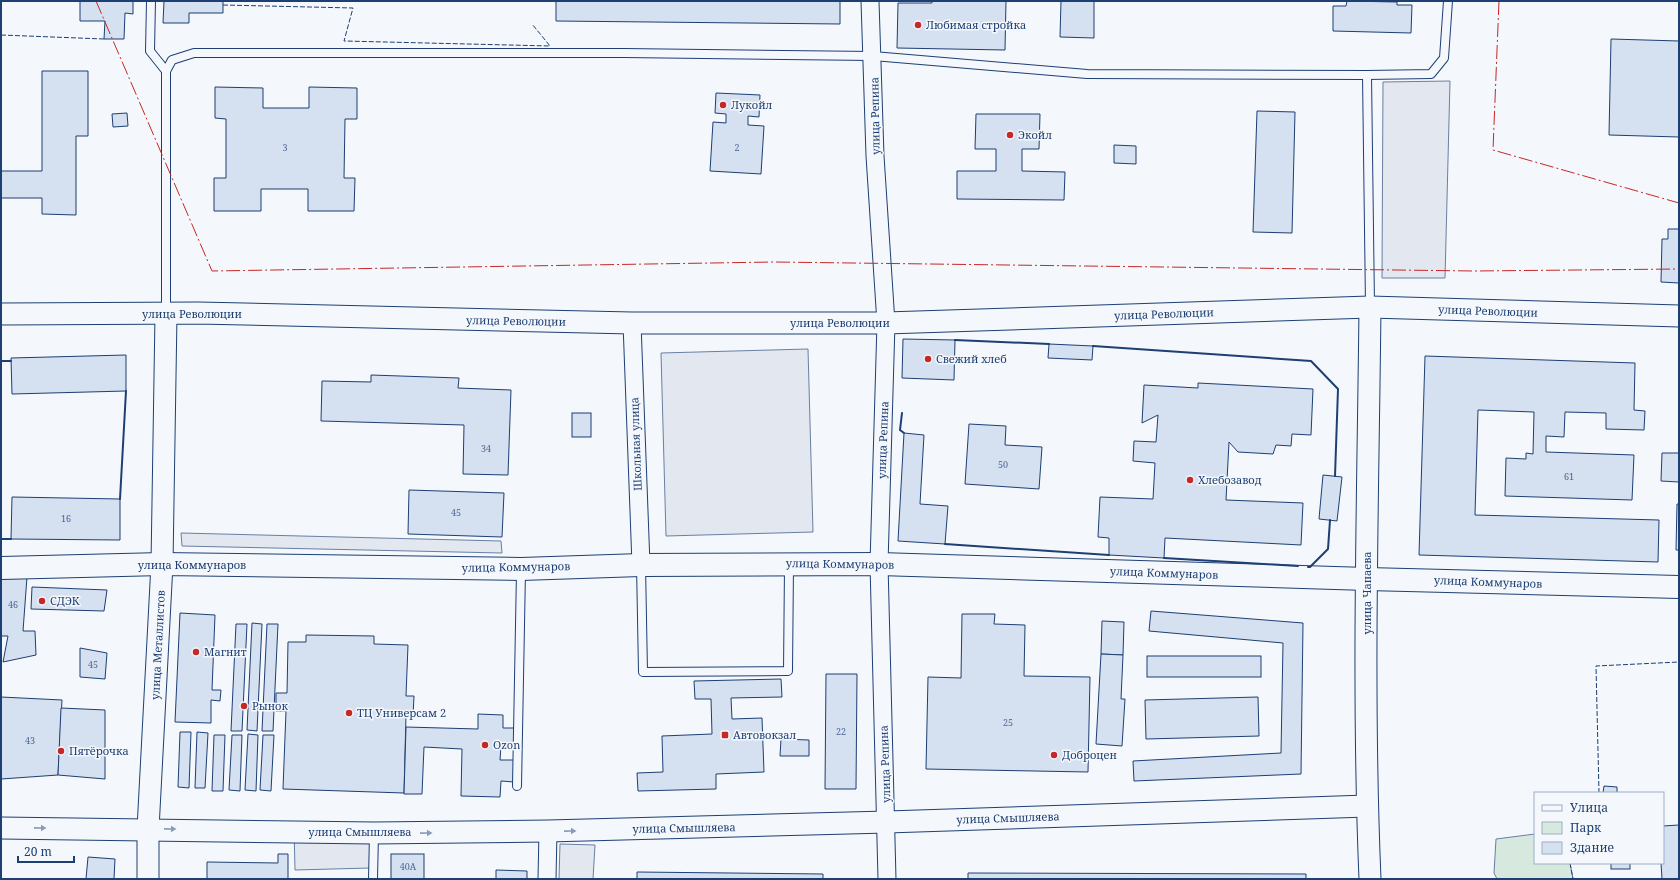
<svg xmlns="http://www.w3.org/2000/svg" width="1680" height="880" font-family="'Noto Serif',serif">
	<style>
		.green { fill: #d7e8df; stroke: #687fa3 }
		.parking { fill: #e3e8f0; stroke: #687fa3 }
		.building { fill: #d5e0f0; stroke: #1d3f73 }
		.lines { fill: none; stroke-linecap: round; stroke-linejoin: round }
		.service-casing { stroke: #1d3f73; stroke-width: 10 }
		.minor-casing { stroke: #1d3f73; stroke-width: 19 }
		.tertiary-casing { stroke: #1d3f73; stroke-width: 23 }
		.secondary-casing { stroke: #1d3f73; stroke-width: 24 }
		.service { stroke: #f4f7fb; stroke-width: 8 }
		.minor { stroke: #f4f7fb; stroke-width: 17 }
		.tertiary { stroke: #f4f7fb; stroke-width: 21 }
		.secondary { stroke: #f4f7fb; stroke-width: 22 }
		.fence { stroke: #1d3f73; stroke-width: 1; stroke-dasharray: 5 2; stroke-linecap: butt }
		.wall { stroke: #1d3f73; stroke-width: 2 }
		.power { stroke: #c62828; stroke-width: 1; stroke-dasharray: 14 3 2 3; stroke-linecap: butt }
		.oneway { fill: #889bb7 }
		.poi-dot { fill: #c62828; stroke: #f4f7fb; stroke-width: 1.5 }
		.labels { text-anchor: middle; stroke-width: 3; stroke-linejoin: round; paint-order: stroke }
		.number-label { font-size: 9px; fill: #4b6792 }
		.poi-label { font-size: 11px; fill: #1d3f73; stroke: #f4f7fb; text-anchor: start }
		.street-label { font-size: 11px; fill: #1d3f73; stroke: #f4f7fb }
	</style>
	<rect width="100%" height="100%" fill="#f4f7fb"/>
	<path class="green" d="M1535 834V863H1570L1573 879H1497L1494 873 1496 839Z"/>
	<g class="parking">
		<path d="M1450 81 1445 278H1382L1383 82Z"/>
		<path d="M808 349 813 532 666 536 661 353Z"/>
		<path d="M181 533 501 541 502 553 182 546Z"/>
		<path d="M371 826 370 868 295 870 294 827Z"/>
		<path d="M560 844 595 845 593 879H559Z"/>
	</g>
	<g class="building">
		<path d="M80 1H133V14L125 13 124 39H104L105 21H80Z"/>
		<path d="M164 1H223V13H189V23H163Z"/>
		<path d="M556 1H840V24L556 21Z"/>
		<path d="M932 1H1006L1005 50 897 48 898 3H932Z"/>
		<path d="M1061 1H1094V38L1060 37Z"/>
		<path d="M1347 1 1397 2V5H1412L1411 33 1333 31V6H1346Z"/>
		<path d="M1611 39 1679 41V137L1609 135Z"/>
		<path d="M42 71H88V136H76V215L42 214V198H1V171H42Z"/>
		<path d="M215 87 263 88V108H309V87L357 88V119H345L344 178H355L354 211H308V189H261V211H214V178H226V119L215 118Z"/>
		<path d="M716 93 760 95 759 117 748 116V125L764 126 761 174 710 171 713 122 726 123V114L715 113Z"/>
		<path d="M1257 111 1295 112 1292 233 1253 232Z"/>
		<path d="M127 113 128 126 113 127 112 114Z"/>
		<path d="M976 114H1040L1039 149H1022V171L1065 172 1064 200 957 199V171H996V149H975Z"/>
		<path d="M1114 145 1136 146V164L1114 163Z"/>
		<path d="M1679 213V283L1661 282 1662 239H1668V229H1679Z"/>
		<path d="M903 339 955 340 954 380 902 378Z"/>
		<path d="M1049 344 1093 346 1092 360 1048 358Z"/>
		<path d="M126 355V391L12 394 11 358Z"/>
		<path d="M1425 356 1635 363 1634 410 1645 411 1644 430 1606 429V413L1565 412 1564 437 1546 436V452L1634 455 1632 500 1505 496 1506 458 1526 459V453L1533 454 1534 412 1478 410 1475 515 1659 520 1658 562 1419 555Z"/>
		<path d="M371 375 459 378 458 388 511 390 508 475 463 474 464 425 321 421 322 381 371 382Z"/>
		<path d="M1198 383 1313 389 1311 435 1292 434 1291 446 1276 445 1273 454 1238 452 1229 442 1226 500 1303 503 1301 545 1165 538 1164 558 1109 555V538L1098 537 1100 497 1153 499 1155 463 1133 461 1134 441 1156 442 1158 415 1142 423 1144 385 1198 388Z"/>
		<rect x="572" y="413" width="19" height="24"/>
		<path d="M969 424 1006 426 1005 445 1042 447 1039 489 965 484Z"/>
		<path d="M904 433 924 435 920 504 948 506 945 544 898 541Z"/>
		<path d="M1662 453H1679V482L1661 481Z"/>
		<path d="M1323 475 1342 477 1337 521 1319 519Z"/>
		<path d="M409 490 504 493 502 537 408 534Z"/>
		<path d="M12 497 120 499V540L11 539Z"/>
		<path d="M1677 504H1679V550H1676Z"/>
		<path d="M27 577 23 631H35L36 655 3 662 8 636H1V579Z"/>
		<path d="M32 587 107 590 104 611 31 609Z"/>
		<path d="M1151 611 1303 623 1301 774 1134 781 1133 761 1281 753 1283 643 1149 631Z"/>
		<path d="M180 613 215 615 212 690H221L220 701 211 700V723L175 722Z"/>
		<path d="M962 614H995L994 624 1025 625 1024 676 1090 677 1088 772 926 769 928 677 961 678Z"/>
		<path d="M1102 621 1124 622 1123 655 1101 654Z"/>
		<path d="M252 623 262 624 257 731 247 730Z"/>
		<path d="M236 624H247L242 731H231Z"/>
		<path d="M267 624H278L273 731H262Z"/>
		<path d="M306 635 374 636V644L408 645 406 696H414L413 716 406 715 404 793 283 789 286 711H276V693H287L288 642H306Z"/>
		<path d="M80 648 107 653 105 679 80 677Z"/>
		<path d="M1101 654 1123 655 1121 699H1125L1122 746 1096 744Z"/>
		<rect x="1147" y="656" width="114" height="21"/>
		<path d="M826 674H857L856 789H825Z"/>
		<path d="M781 679 782 697 731 698 732 719 762 718 764 772 716 774V789L638 791 637 773 663 772 662 736 712 734 711 699H695L694 681Z"/>
		<path d="M1 697 62 700 58 775 1 779Z"/>
		<path d="M1258 697 1259 736 1146 739 1145 700Z"/>
		<path d="M61 708 105 710V779L58 775Z"/>
		<path d="M478 714 503 715V728H515V746H501L500 760H515L514 782 501 781 500 797 461 796 462 749 424 747 422 794H404L406 727 478 729Z"/>
		<path d="M180 732H191L189 788 178 787Z"/>
		<path d="M197 732 208 733 205 788H195Z"/>
		<path d="M248 734 258 735 256 791 245 790Z"/>
		<path d="M214 735H225L223 791H212Z"/>
		<path d="M232 735H242L240 791 229 790Z"/>
		<path d="M263 735H274L271 791 260 790Z"/>
		<path d="M781 739 809 740V756H780Z"/>
		<path d="M1604 786 1617 787V793H1603Z"/>
		<path d="M1679 825V879H1662L1661 863H1663V826Z"/>
		<path d="M278 854H288V879H207V862L278 863Z"/>
		<rect x="391" y="854" width="33" height="25"/>
		<path d="M88 857 115 859 114 879H86Z"/>
		<rect x="1611" y="863" width="19" height="6"/>
		<path d="M496 870 527 871V879H496Z"/>
		<path d="M637 872 823 874V879H637Z"/>
		<path d="M968 873 1306 874V879H968Z"/>
	</g>
	<g class="lines">
		<g class="service-casing">
			<g id="service">
				<path d="M151 1 150 51 166 71"/>
				<path d="M1367 75 1431 74 1444 58 1448 1"/>
				<path d="M166 313V71L172 60 194 53H624L873 56 1087 74 1367 75 1370 306"/>
				<path d="M641 565 643 672 788 671 789 566"/>
				<path d="M517 786 521 571"/>
				<path d="M373 879 374 834"/>
			</g>
		</g>
		<g class="minor-casing">
			<g id="minor">
				<path d="M870 1 875 156 886 323 879 564 887 879"/>
				<path d="M632 323 641 565"/>
				<path d="M547 879 548 831"/>
			</g>
		</g>
		<g class="tertiary-casing">
			<g id="tertiary">
				<path d="M1 314 198 313 632 323H886L1370 307 1679 316"/>
				<path d="M1 828 374 833 548 831 887 822 1367 806"/>
				<path d="M148 879V829L162 564 166 314"/>
				<path d="M1370 879C1362 689 1368 497 1370 307"/>
			</g>
		</g>
		<g class="secondary-casing">
			<path id="secondary" d="M1 568 162 564 521 569 641 565 879 564 1367 579 1679 587"/>
		</g>
		<use href="#service" class="service"/>
		<use href="#minor" class="minor"/>
		<use href="#tertiary" class="tertiary"/>
		<use href="#secondary" class="secondary"/>
		<g class="fence">
			<path d="M223 5 353 8 344 41 550 46 532 24"/>
			<path d="M1 35 104 39"/>
			<path d="M1599 793 1596 666 1679 662"/>
			<path d="M1570 863 1573 879"/>
		</g>
		<g class="wall">
			<path d="M955 340 1049 344"/>
			<path d="M1093 346 1311 361 1338 389 1335 476"/>
			<path d="M1 361H11"/>
			<path d="M902 413 900 430 904 433"/>
			<path d="M120 499 126 391"/>
			<path d="M1 539H11"/>
			<path d="M945 544 1109 555"/>
			<path d="M1164 558 1298 566"/>
			<path d="M1308 567H1310L1328 549 1330 520"/>
		</g>
		<g class="power">
			<path d="M96 1 212 271 774 262 1474 271 1679 269"/>
			<path d="M1499 1 1493 150 1679 203"/>
		</g>
	</g>
	<defs><path id="oneway-solid" d="M-6-.8H1V-3.2L6.5 0L1 3.2V.8H-6Z"/></defs>
	<g class="oneway">
		<use href="#oneway-solid" transform="translate(40 828) rotate(1)"/>
		<use href="#oneway-solid" transform="translate(170 829) rotate(1)"/>
		<use href="#oneway-solid" transform="translate(570 831) rotate(-1)"/>
		<use href="#oneway-solid" transform="translate(426 833) rotate(-1)"/>
	</g>
	<g class="poi-dot">
		<circle cx="918" cy="25" r="4"/>
		<circle cx="723" cy="105" r="4"/>
		<circle cx="1010" cy="135" r="4"/>
		<circle cx="928" cy="359" r="4"/>
		<circle cx="1190" cy="480" r="4"/>
		<circle cx="42" cy="601" r="4"/>
		<circle cx="196" cy="652" r="4"/>
		<circle cx="244" cy="706" r="4"/>
		<circle cx="349" cy="713" r="4"/>
		<rect x="721" y="731" width="8" height="8" rx="2"/>
		<circle cx="485" cy="745" r="4"/>
		<circle cx="61" cy="751" r="4"/>
		<circle cx="1054" cy="755" r="4"/>
	</g>
	<g class="labels">
		<g class="number-label">
			<text x="285" y="151">3</text>
			<text x="737" y="151">2</text>
			<text x="486" y="452">34</text>
			<text x="1003" y="468">50</text>
			<text x="1569" y="480">61</text>
			<text x="456" y="516">45</text>
			<text x="66" y="522">16</text>
			<text x="13" y="608">46</text>
			<text x="93" y="668">45</text>
			<text x="1008" y="726">25</text>
			<text x="841" y="735">22</text>
			<text x="30" y="744">43</text>
			<text x="408" y="870">40А</text>
		</g>
		<g class="poi-label">
			<text x="926" y="29">Любимая стройка</text>
			<text x="731" y="109">Лукойл</text>
			<text x="1018" y="139">Экойл</text>
			<text x="936" y="363">Свежий хлеб</text>
			<text x="1198" y="484">Хлебозавод</text>
			<text x="50" y="605">СДЭК</text>
			<text x="204" y="656">Магнит</text>
			<text x="252" y="710">Рынок</text>
			<text x="357" y="717">ТЦ Универсам 2</text>
			<text x="733" y="739">Автовокзал</text>
			<text x="493" y="749">Ozon</text>
			<text x="69" y="755">Пятёрочка</text>
			<text x="1062" y="759">Доброцен</text>
		</g>
		<g class="street-label">
			<text transform="translate(875 116) rotate(-91)" y="4">улица Репина</text>
			<text transform="translate(1488 311) rotate(2)" y="4">улица Революции</text>
			<text x="192" y="318">улица Революции</text>
			<text transform="translate(1164 314) rotate(-2)" y="4">улица Революции</text>
			<text transform="translate(516 321) rotate(1)" y="4">улица Революции</text>
			<text x="840" y="327">улица Революции</text>
			<text transform="translate(883 440) rotate(-88)" y="4">улица Репина</text>
			<text transform="translate(636 444) rotate(-92)" y="4">Школьная улица</text>
			<text transform="translate(840 564) rotate(1)" y="4">улица Коммунаров</text>
			<text x="192" y="569">улица Коммунаров</text>
			<text transform="translate(516 567) rotate(-1)" y="4">улица Коммунаров</text>
			<text transform="translate(1164 573) rotate(2)" y="4">улица Коммунаров</text>
			<text transform="translate(1488 582) rotate(2)" y="4">улица Коммунаров</text>
			<text transform="translate(1367 593) rotate(-90)" y="4">улица Чапаева</text>
			<text transform="translate(158 645) rotate(-87)" y="4">улица Металлистов</text>
			<text transform="translate(885 764) rotate(-92)" y="4">улица Репина</text>
			<text transform="translate(1008 818) rotate(-2)" y="4">улица Смышляева</text>
			<text transform="translate(684 828) rotate(-1)" y="4">улица Смышляева</text>
			<text x="360" y="836">улица Смышляева</text>
		</g>
	</g>
	<rect width="1680" height="880" fill="none" stroke="#1d3f73" stroke-width="4"/>
	<rect x="1534" y="792" width="130" height="72" fill="#f4f7fb" stroke="#9eadc5"/>
	<rect x="1542" y="805" width="20" height="6" fill="#f4f7fb" stroke="#9eadc5"/>
	<text x="1570" y="812" font-size="12" fill="#1d3f73">Улица</text>
	<rect x="1542" y="822" width="20" height="12" fill="#d7e8df" stroke="#9eadc5"/>
	<text x="1570" y="832" font-size="12" fill="#1d3f73">Парк</text>
	<rect x="1542" y="842" width="20" height="12" fill="#d5e0f0" stroke="#9eadc5"/>
	<text x="1570" y="852" font-size="12" fill="#1d3f73">Здание</text>
	<path d="M18 856v6h56v-6" fill="none" stroke="#1d3f73" stroke-width="2"/>
	<text x="24" y="856" font-size="12" fill="#1d3f73" stroke="#f4f7fb" stroke-width="3" paint-order="stroke">20 m</text>
</svg>
